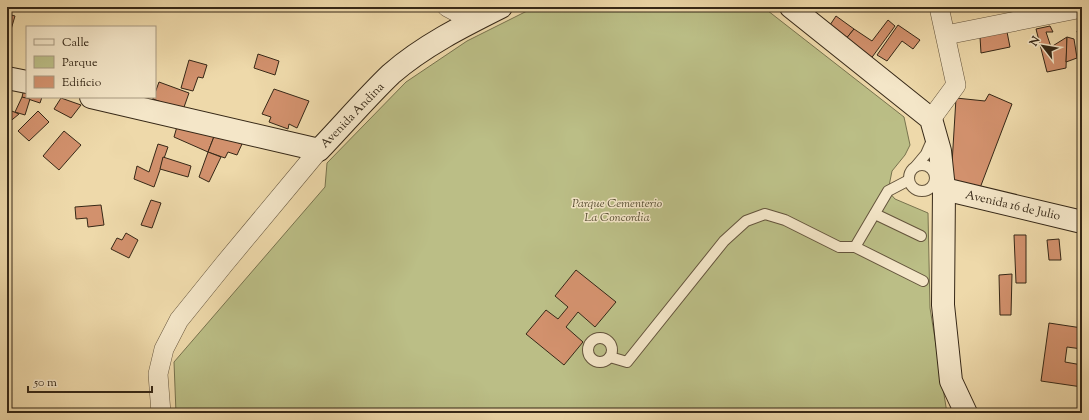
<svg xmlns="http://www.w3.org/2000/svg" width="1089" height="420" font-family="'Sorts Mill Goudy',serif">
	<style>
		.green { fill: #bbbe86; stroke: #78734e }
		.building { fill: #d2916d; stroke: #362817 }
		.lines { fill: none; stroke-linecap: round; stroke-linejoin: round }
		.lane-casing { stroke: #64543c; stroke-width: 12 }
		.street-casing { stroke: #64543c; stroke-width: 20 }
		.secondary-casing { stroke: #362817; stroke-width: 24 }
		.lane { stroke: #f4e6c8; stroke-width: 10 }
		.street { stroke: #f4e6c8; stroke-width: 19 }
		.secondary { stroke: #f4e6c8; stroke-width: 22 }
		.labels { text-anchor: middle; stroke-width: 3; stroke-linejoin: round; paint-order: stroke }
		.street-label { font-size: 12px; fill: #362817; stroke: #f4e6c8 }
		.park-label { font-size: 12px; font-style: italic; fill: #574e33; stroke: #f4e6c8 }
	</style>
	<rect width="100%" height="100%" fill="#eed9aa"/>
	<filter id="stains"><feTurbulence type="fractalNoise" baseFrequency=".005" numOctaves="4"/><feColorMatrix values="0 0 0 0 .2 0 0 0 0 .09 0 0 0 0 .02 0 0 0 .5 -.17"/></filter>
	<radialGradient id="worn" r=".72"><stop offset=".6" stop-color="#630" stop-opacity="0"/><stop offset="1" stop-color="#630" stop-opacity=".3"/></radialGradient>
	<path class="green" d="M535 7H763L904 117 910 145 905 155 892 171 888 191 895 199 928 213 930 308 947 413H176L174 362 325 187 327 163 406 82 467 41Z"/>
	<g class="building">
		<path d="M7 14 15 16 7 43Z"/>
		<path d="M836 16 854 29 845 40 828 28Z"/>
		<path d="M888 20 895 26 870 60 845 40 854 29 872 41Z"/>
		<path d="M898 25 920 40 913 49 902 41 887 61 877 55Z"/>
		<path d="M1050 26 1053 32H1046L1051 47 1067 37 1066 68 1047 72 1036 29Z"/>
		<path d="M1082 30V49L1077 31Z"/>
		<path d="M1007 32 1010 47 981 53 980 37Z"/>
		<path d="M1067 37 1074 39 1077 58 1066 62Z"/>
		<path d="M258 54 279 61 275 75 254 68Z"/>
		<path d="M189 60 207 65 203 78 198 77 193 91 181 88Z"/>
		<path d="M159 82 189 93 183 110 153 99V97H155V93Z"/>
		<path d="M25 85H27V97H42L40 103 22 97Z"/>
		<path d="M274 89 309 101 297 128 289 124 288 129 269 122 271 117 262 114Z"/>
		<path d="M989 94 1012 104 980 188 951 180 956 98 985 101Z"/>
		<path d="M22 97 30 99 25 115 15 112Z"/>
		<path d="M61 98 81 105 71 118 54 109Z"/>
		<path d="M7 109 19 114 7 124Z"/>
		<path d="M38 111 49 122 29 141 18 131Z"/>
		<path d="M178 123 215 134 208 152 174 137Z"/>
		<path d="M64 131 81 145 59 170 43 156Z"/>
		<path d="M215 134 242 144 237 155 228 152 225 158 208 152Z"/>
		<path d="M158 144 168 147 154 187 134 179 137 166 149 172Z"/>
		<path d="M208 152 221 157 209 182 199 177Z"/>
		<path d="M163 157 191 166 188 177 160 169Z"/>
		<path d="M151 200 161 203 152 228 141 225Z"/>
		<path d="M101 205 104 225 88 227 87 218 76 219 75 207Z"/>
		<path d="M126 233 138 240 129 258 111 249 117 238 122 240Z"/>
		<path d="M1014 235H1026V283H1016Z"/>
		<path d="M1059 239 1061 260H1049L1047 240Z"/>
		<path d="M576 270 616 302 595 327 578 312 566 327 583 342 564 365 526 334 546 310 558 319 568 307 555 296Z"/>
		<path d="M1012 274 1011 315H1000L999 275Z"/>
		<path d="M1049 323 1082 328V349L1067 347 1065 362 1082 365V387L1041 381Z"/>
	</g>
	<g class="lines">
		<g class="lane-casing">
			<g id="lane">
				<circle cx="922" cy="178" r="13"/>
				<path d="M916 166 926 154 933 138"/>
				<path d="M875 214 921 236"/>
				<path d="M855 247 923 281"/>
				<circle cx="600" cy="350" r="12"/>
				<path d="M610 357 627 362 724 241 746 221 765 214 785 220 839 247H855L888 191 909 180"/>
			</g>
		</g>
		<g class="street-casing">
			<g id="street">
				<path d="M447 7 473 21"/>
				<path d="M946 35 1082 8"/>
				<path d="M931 119 956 85 939 7"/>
				<path d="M161 413 158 374 164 349 179 320 225 263 319 150"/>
			</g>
		</g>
		<g class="secondary-casing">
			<g id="secondary">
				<path d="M791 7 931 119 940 151 944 189 943 305 951 381 966 413"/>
				<path d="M7 78 27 82"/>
				<path d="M91 97 319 150C343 125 366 98 391 74 423 46 463 26 501 7"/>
				<path d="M944 189 1082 222"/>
			</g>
		</g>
		<use href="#lane" class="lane"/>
		<use href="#street" class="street"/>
		<use href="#secondary" class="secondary"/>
	</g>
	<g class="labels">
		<g class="street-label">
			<text transform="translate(352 115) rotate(-46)" y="4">Avenida Andina</text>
			<text transform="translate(1013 205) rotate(13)" y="4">Avenida 16 de Julio</text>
		</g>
		<g class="park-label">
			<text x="617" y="207">Parque Cementerio<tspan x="617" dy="14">La Concordia</tspan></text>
		</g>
	</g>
	<rect width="1089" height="420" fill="none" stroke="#eed9aa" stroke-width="24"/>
	<rect x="8" y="8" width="1073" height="404" fill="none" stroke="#362817" stroke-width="2"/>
	<rect x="12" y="12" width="1065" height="396" fill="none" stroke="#362817"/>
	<rect x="26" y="26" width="130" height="72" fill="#f4e6c8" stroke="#a89a81"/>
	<rect x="34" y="39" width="20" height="6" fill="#f4e6c8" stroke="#a89a81"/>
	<text x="62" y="46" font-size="12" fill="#362817">Calle</text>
	<rect x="34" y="56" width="20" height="12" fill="#bbbe86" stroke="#a89a81"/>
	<text x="62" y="66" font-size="12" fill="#362817">Parque</text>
	<rect x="34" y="76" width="20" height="12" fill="#d2916d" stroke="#a89a81"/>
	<text x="62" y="86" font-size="12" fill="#362817">Edificio</text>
	<g transform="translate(1043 46) rotate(301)" stroke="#f4e6c8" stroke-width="3" paint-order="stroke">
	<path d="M0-3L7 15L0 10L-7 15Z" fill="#362817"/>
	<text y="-6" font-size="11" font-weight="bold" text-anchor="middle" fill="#362817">N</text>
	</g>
	<path d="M28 386v6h124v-6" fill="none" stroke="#362817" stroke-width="2"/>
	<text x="34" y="386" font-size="12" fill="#362817" stroke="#f4e6c8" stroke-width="3" paint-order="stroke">50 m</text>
	<rect width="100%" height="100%" filter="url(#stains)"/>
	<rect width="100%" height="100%" fill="url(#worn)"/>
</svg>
